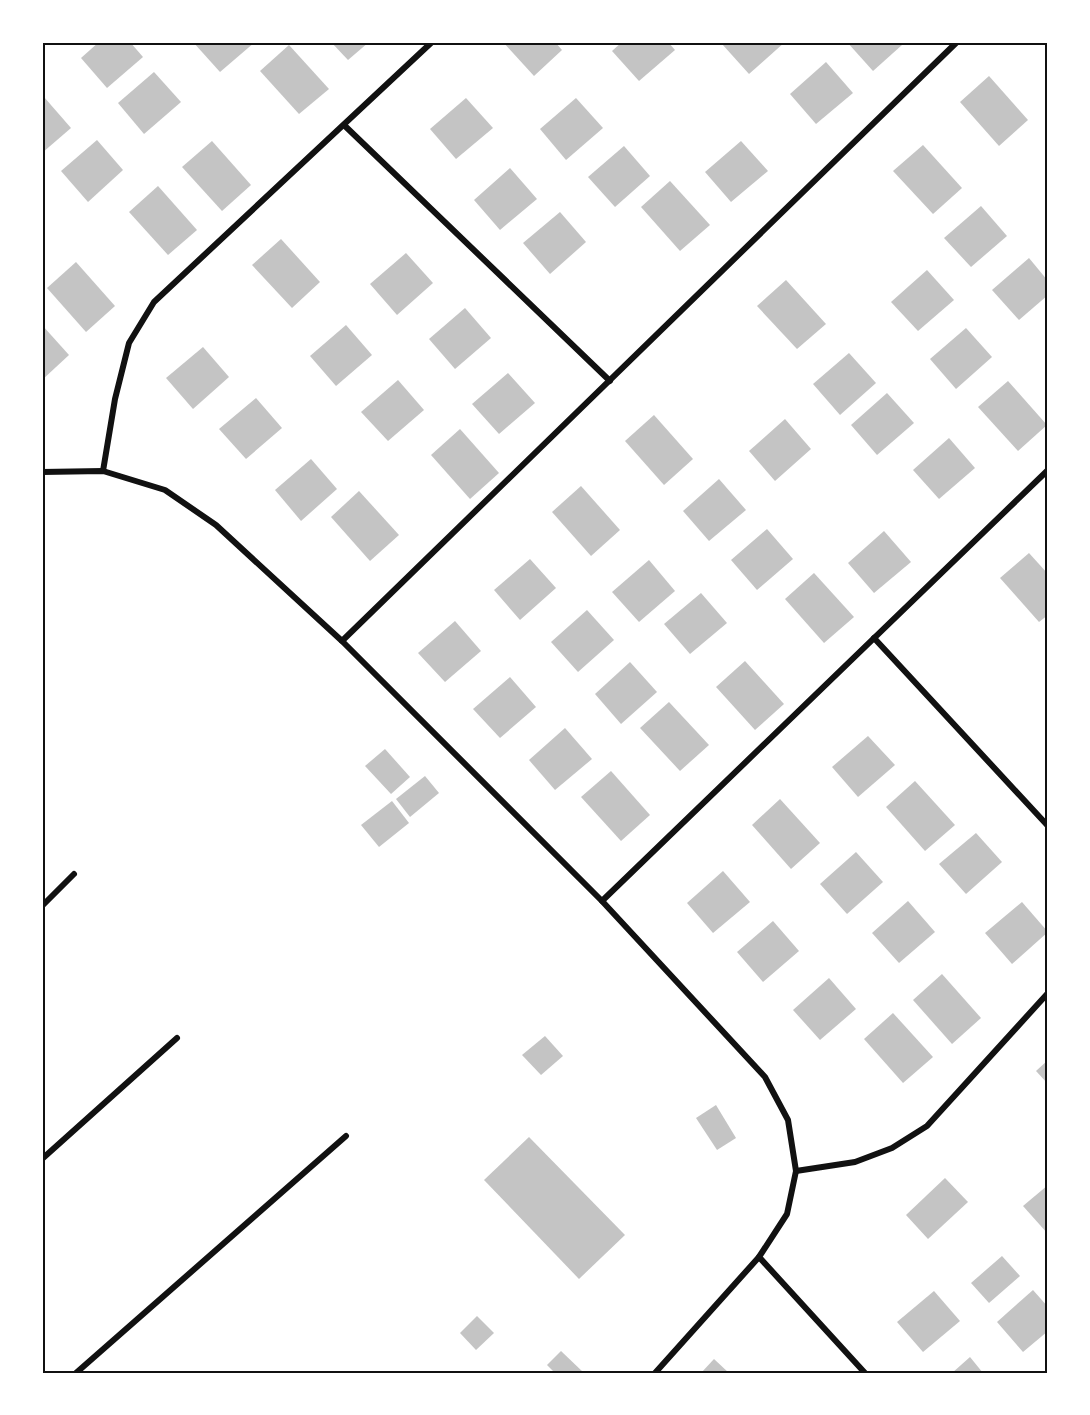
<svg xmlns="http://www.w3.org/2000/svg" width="1090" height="1415" font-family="Jost,sans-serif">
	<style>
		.building { fill: #c4c4c4 }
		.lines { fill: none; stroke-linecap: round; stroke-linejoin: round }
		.minor { stroke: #111; stroke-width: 6 }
		.neatline { fill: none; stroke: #111; stroke-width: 2 }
	</style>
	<rect width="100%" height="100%" fill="#fff"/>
	<g class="building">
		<path d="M99 42H130L143 57 107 88 81 58Z"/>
		<path d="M193 42H255L220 72Z"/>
		<path d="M331 42H369L348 60Z"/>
		<path d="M503 42H555L562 50 534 76Z"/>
		<path d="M622 42H668L675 50 639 81 612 51Z"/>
		<path d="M724 42H785L749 74 722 44Z"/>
		<path d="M847 42H899L902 45 873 71Z"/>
		<path d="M289 45 329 89 299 114 260 71Z"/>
		<path d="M826 62 853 93 816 124 790 94Z"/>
		<path d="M154 72 181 102 144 134 118 103Z"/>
		<path d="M989 76 1028 120 999 146 960 102Z"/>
		<path d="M44 97 71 128 42 153V100Z"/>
		<path d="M466 98 493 128 456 159 430 129Z"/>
		<path d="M576 98 603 128 566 160 540 129Z"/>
		<path d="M97 140 123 170 88 202 61 171Z"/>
		<path d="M212 141 251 185 222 211 182 167Z"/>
		<path d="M741 141 768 171 731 202 705 172Z"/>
		<path d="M923 145 962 188 933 214 893 171Z"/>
		<path d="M624 146 650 176 615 207 588 177Z"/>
		<path d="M510 168 537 199 500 230 474 200Z"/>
		<path d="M670 181 710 225 680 251 641 207Z"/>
		<path d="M158 186 197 230 168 255 129 212Z"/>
		<path d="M981 206 1007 236 971 267 944 238Z"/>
		<path d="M560 212 586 242 550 274 523 243Z"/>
		<path d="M281 239 320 282 292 308 252 265Z"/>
		<path d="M406 253 433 283 397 315 370 284Z"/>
		<path d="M1029 258 1048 281V295L1019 320 992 290Z"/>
		<path d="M76 262 115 306 86 332 47 288Z"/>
		<path d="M927 270 954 300 918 331 891 302Z"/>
		<path d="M786 280 826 324 797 349 757 306Z"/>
		<path d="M465 308 491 338 455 369 429 339Z"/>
		<path d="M42 325 69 355 42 380Z"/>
		<path d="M346 325 372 355 336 386 310 356Z"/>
		<path d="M966 328 992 357 956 389 930 359Z"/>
		<path d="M203 347 229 377 193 409 166 378Z"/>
		<path d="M849 353 876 383 840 415 813 384Z"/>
		<path d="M508 373 535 403 499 434 472 404Z"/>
		<path d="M398 380 424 410 388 441 361 412Z"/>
		<path d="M1008 381 1047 425 1018 451 978 407Z"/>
		<path d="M887 393 914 423 877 455 851 425Z"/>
		<path d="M256 398 282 428 246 459 219 429Z"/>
		<path d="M654 415 693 459 664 485 625 441Z"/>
		<path d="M785 419 811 449 775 481 749 451Z"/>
		<path d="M460 429 499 473 470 499 431 455Z"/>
		<path d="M949 438 975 468 939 499 913 470Z"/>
		<path d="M311 459 337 489 301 521 275 490Z"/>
		<path d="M719 479 746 510 709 541 683 511Z"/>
		<path d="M581 486 620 530 591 556 552 512Z"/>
		<path d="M359 491 399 535 370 561 331 517Z"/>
		<path d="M767 529 793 559 757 590 731 560Z"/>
		<path d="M884 531 911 562 874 593 848 563Z"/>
		<path d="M1029 553 1048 574V615L1039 622 1000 578Z"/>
		<path d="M530 559 556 588 520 620 494 590Z"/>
		<path d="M649 560 675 591 639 622 612 592Z"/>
		<path d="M814 573 854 617 824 643 785 599Z"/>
		<path d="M701 593 727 623 690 654 664 624Z"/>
		<path d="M587 610 614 640 578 672 551 642Z"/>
		<path d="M455 621 481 651 445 682 418 653Z"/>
		<path d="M745 661 784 704 755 730 716 687Z"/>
		<path d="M630 662 657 692 621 724 595 694Z"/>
		<path d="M510 677 536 707 500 738 473 709Z"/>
		<path d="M669 702 709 745 680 771 640 728Z"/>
		<path d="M565 728 592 759 555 790 529 760Z"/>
		<path d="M868 736 895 765 858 797 832 767Z"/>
		<path d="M385 749 410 777 391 794 365 766Z"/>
		<path d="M611 771 650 815 621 841 581 797Z"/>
		<path d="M425 776 439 793 410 817 396 799Z"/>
		<path d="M915 781 955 825 925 851 886 807Z"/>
		<path d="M780 799 820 843 791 869 752 825Z"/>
		<path d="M392 801 409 823 379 847 361 825Z"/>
		<path d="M976 833 1002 862 966 894 939 864Z"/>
		<path d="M856 852 883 882 847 914 820 884Z"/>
		<path d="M723 871 750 902 713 933 687 903Z"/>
		<path d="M908 901 935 932 899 963 872 933Z"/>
		<path d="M1022 902 1048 932 1012 964 985 933Z"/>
		<path d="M773 921 799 951 763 982 737 952Z"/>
		<path d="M942 974 981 1018 952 1044 913 1000Z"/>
		<path d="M829 978 856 1009 820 1040 793 1010Z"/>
		<path d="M893 1013 933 1057 903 1083 864 1039Z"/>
		<path d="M545 1036 563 1056 541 1075 522 1055Z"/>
		<path d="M1048 1060V1084L1036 1071Z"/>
		<path d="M716 1105 736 1138 717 1150 696 1118Z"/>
		<path d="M529 1137 625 1235 579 1279 484 1180Z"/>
		<path d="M945 1178 968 1202 928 1239 906 1215Z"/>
		<path d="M1048 1185V1234L1023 1206Z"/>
		<path d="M1002 1256 1020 1276 989 1303 971 1283Z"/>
		<path d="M1033 1290 1048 1307V1331L1023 1352 997 1322Z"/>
		<path d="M934 1291 960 1321 923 1352 897 1322Z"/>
		<path d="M477 1316 494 1333 476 1350 460 1333Z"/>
		<path d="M561 1351 584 1373H555L547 1365Z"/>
		<path d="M970 1357 983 1373H952Z"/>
		<path d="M714 1359 729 1373H701Z"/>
	</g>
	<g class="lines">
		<g class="minor">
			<path d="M345 126 610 381"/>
			<path d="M103 471 115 399 129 343 154 302 432 42"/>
			<path d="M42 472 103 471 165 490 216 525 342 641 602 901 765 1077 788 1120 796 1171 787 1214 759 1257 655 1373"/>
			<path d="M874 638 1048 826"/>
			<path d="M342 641 957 42"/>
			<path d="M602 901 1048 470"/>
			<path d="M42 906 74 874"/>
			<path d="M42 1159 177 1038"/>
			<path d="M796 1171 855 1162 892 1148 927 1126 1048 993"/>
			<path d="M759 1257 865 1373"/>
			<path d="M76 1373 346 1136"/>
		</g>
	</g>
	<rect width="1090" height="1415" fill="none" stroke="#ffffff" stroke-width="87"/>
	<rect x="44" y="44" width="1002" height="1328" class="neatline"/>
</svg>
